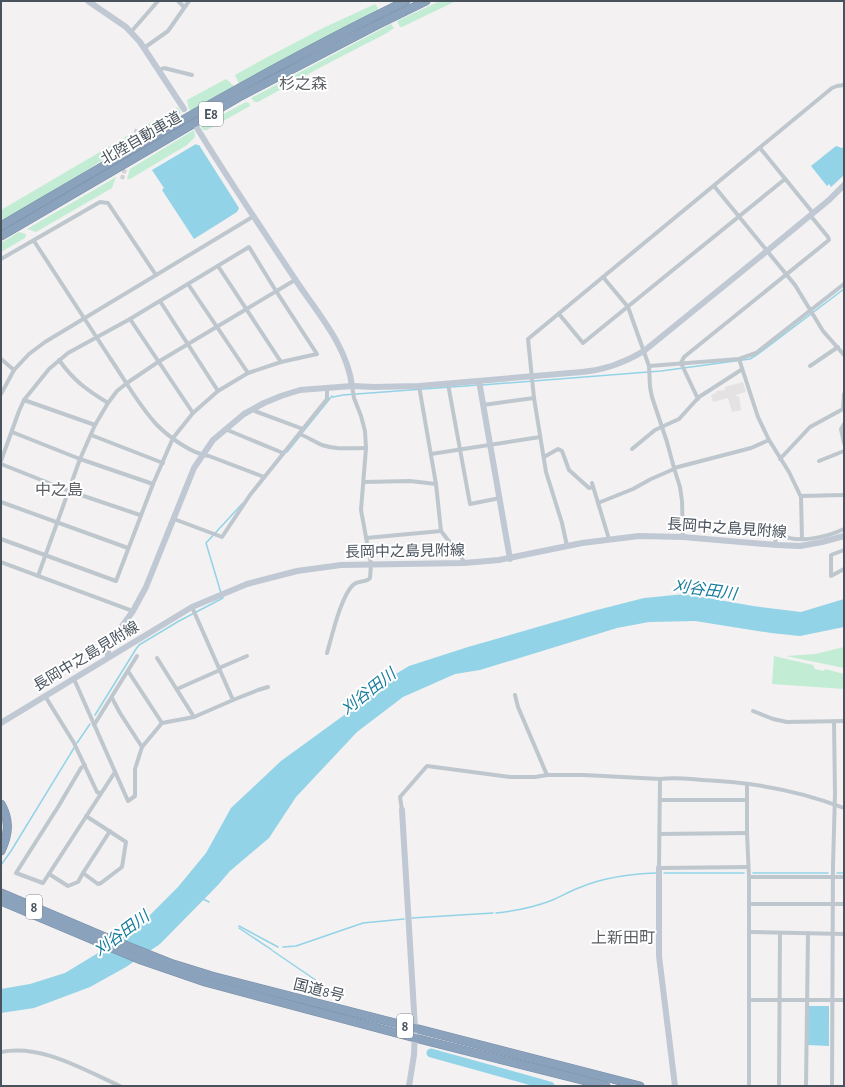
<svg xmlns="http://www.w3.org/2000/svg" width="845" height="1087" font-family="'Alegreya Sans','Noto Sans JP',sans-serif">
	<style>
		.education { fill: #e4e2e2 }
		.green { fill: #c2edd4 }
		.water { fill: #92d3e7 }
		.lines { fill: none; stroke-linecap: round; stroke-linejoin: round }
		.stream { stroke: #92d3e7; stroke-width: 1.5 }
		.river { stroke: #92d3e7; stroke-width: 9 }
		.street-tunnel { stroke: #d1d1d3; stroke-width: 4; stroke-dasharray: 4 2; stroke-linecap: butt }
		.highway-casing { stroke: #778da8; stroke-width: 9 }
		.street { stroke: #bfc7ce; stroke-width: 4 }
		.secondary { stroke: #bfc8d3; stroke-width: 6 }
		.highway { stroke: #8ba2bc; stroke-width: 8 }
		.labels { text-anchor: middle; stroke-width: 4; stroke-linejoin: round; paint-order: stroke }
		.shield { fill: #fff; stroke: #80878e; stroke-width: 1 }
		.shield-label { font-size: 14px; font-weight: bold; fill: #49535d }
		.street-label { font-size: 15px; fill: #49535d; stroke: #fff }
		.neighbourhood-label { font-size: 16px; fill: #5d6165; stroke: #fff }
		.water-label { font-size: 16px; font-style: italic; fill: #157c9d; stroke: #fff }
	</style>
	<rect width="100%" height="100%" fill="#f3f1f1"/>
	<path class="education" d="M743 382 746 392 736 395 737 397 739 396 741 410 732 412 728 398 713 402 711 395 716 393V391L725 390V387Z"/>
	<g class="green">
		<path d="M440 1H456L402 27H400L397 21Z"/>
		<path d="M375 4 378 8 377 11 239 84 235 75 260 61 323 28Z"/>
		<path d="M391 24 394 28 387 33 323 66 258 102H255L251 98Z"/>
		<path d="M226 79 235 87 191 111 189 109 187 100Z"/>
		<path d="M246 102 249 103 250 106 207 130H203L201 126Z"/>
		<path d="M178 107 181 113 137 138 138 130Z"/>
		<path d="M194 130 195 137 187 145 130 179H127L130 169Z"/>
		<path d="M129 135 132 136 127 144 78 176 4 221 1 219V210Z"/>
		<path d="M116 177 112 188 36 232 27 229Z"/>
		<path d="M19 232 26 234 25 238 1 252V243Z"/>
		<path d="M844 647V668L786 656 815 654Z"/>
		<path d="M774 656 813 665 815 669 824 671 825 669 844 674V689L772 684Z"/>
	</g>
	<g class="water">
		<path d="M196 144 197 145H199L239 208 237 212 194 239 162 190 164 188 152 170Z"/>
		<path d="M836 146 842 148 844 147V175L831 187 829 184 827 186 811 166Z"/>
		<path d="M685 594 753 606 801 612 844 599V627L800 636 771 633 695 621 649 622 617 628 480 670 455 674 403 697 357 732 296 797 269 838 230 871 218 885 160 944 126 967 90 987 34 1008 1 1013V989L30 984 65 973 103 950 143 922 178 887 206 853 231 808 281 761 347 713 371 689 409 666 468 647 593 611 644 598Z"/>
		<path d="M808 1006H829V1046L808 1045Z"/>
	</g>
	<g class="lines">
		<g class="stream">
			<path d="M482 385 661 371 750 359 758 354 844 289"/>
			<path d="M302 433 332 396 333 397 343 395 478 385"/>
			<path d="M287 452 300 436"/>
			<path d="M221 593 206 543 242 504"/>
			<path d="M95 715 136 649 139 645 179 621 223 598 222 596"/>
			<path d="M77 743 90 724"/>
			<path d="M1 865 11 851 74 748"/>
			<path d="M664 873H744"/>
			<path d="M753 873H828"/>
			<path d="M837 873H844"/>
			<path d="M203 899 209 902"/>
			<path d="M496 913C514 911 532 908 550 901 560 897 570 891 581 887 605 877 630 874 656 873"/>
			<path d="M412 918 493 913"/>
			<path d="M239 926 278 947"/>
			<path d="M239 928 272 950"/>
			<path d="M283 947 296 946 363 923 404 919"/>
			<path d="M273 951 342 998"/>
		</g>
		<path class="river" d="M431 1053 550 1086"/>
		<path class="street-tunnel" d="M122 179 137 128"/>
		<g class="highway-casing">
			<g id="highway">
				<path d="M1 226C134 148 267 68 406 1"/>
				<path d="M1 236 239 97 377 25 426 1"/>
				<path d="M1 804C10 820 9 834 1 851"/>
				<path d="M1 893 107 938 170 963 212 976 640 1086"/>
				<path d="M1 901 141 960 205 982 415 1038 606 1086"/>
			</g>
		</g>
		<g class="street">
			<path d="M178 1 184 7"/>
			<path d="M131 32 158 1"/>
			<path d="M144 48 168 31 189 1"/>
			<path d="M159 70 164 68 192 75"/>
			<path d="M760 148 813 213"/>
			<path d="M714 186 795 285 823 331 844 355"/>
			<path d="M34 241C59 280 85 319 110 358 125 380 139 406 157 425 169 437 192 454 209 456L264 477"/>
			<path d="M1 259 100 202 108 203 156 275"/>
			<path d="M218 266 281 362"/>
			<path d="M188 284 248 373"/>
			<path d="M160 301 218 391"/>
			<path d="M559 314 583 343 785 179"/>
			<path d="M130 319 193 413"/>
			<path d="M1 359 14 370"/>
			<path d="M739 359 758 417 769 440 789 472 801 497 802 539"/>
			<path d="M59 360C74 381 87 390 108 403"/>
			<path d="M649 366 739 359 756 353 844 284"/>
			<path d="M810 366 838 347"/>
			<path d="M448 384 470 504 500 498"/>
			<path d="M419 386 436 484 441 531 462 558 464 563"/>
			<path d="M1 394 14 370 29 354 45 342 254 216"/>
			<path d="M698 399 681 363 684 357 829 240 828 237 810 215"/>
			<path d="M24 400 95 425"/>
			<path d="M483 405 534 398"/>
			<path d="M252 410 303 429"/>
			<path d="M844 424 841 429 844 443"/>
			<path d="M225 429 283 453"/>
			<path d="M12 432 80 459 153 484"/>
			<path d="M300 434C307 437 315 442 322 445 336 450 351 448 366 448"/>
			<path d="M91 435 163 463"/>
			<path d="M632 449 655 430 679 419 699 397 741 370"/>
			<path d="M431 454 540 437"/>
			<path d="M544 457 558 449 562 451 569 470 589 488 593 487"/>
			<path d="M780 459 810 427 843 409 844 394"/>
			<path d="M1 461 19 411 24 400 49 369 68 353 130 319 249 247 276 291 317 354 281 362 248 373 218 391 193 413 173 438 153 484 116 581 1 539"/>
			<path d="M819 461 844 451"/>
			<path d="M1 464 69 491 140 515"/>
			<path d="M674 468 751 448 769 440"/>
			<path d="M364 482 410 481 436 484"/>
			<path d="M592 483 609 539"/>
			<path d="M801 496 844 495"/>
			<path d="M1 502 128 548"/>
			<path d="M598 503 633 489 651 479 674 469"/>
			<path d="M174 519 222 537 250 495 327 399V388"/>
			<path d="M683 537 682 501 680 487 674 468 667 442 652 397 650 387 649 366 628 307 603 277 832 88 837 86 844 85"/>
			<path d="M366 538 441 531"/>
			<path d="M775 545 776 537 781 535C798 544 827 537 844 529"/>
			<path d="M567 546 562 523 546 472 534 398 528 339 603 277"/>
			<path d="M844 550 831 555V576L844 569"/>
			<path d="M1 562 133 611"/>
			<path d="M38 576 80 459 95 425 108 403 117 391 127 383 158 362 295 280"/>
			<path d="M327 653C332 636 341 596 353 585 358 580 366 583 370 578L371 564 361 510 366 448 365 431 361 416 354 398 352 386"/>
			<path d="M157 658 194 717 233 700 192 607"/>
			<path d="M219 668 247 656"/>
			<path d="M128 671 162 723"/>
			<path d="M74 679 128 801 135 796V769L142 747 120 713 112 698"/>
			<path d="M177 689 220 670"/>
			<path d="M515 695 518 707 547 775"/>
			<path d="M45 696 74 743 97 792 100 793"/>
			<path d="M233 700 258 690 268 687"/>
			<path d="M753 711 773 719 787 722 844 721"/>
			<path d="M94 725 137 656"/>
			<path d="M142 747 162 723 194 717"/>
			<path d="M85 765 81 768 58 807 16 873 43 883 115 772"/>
			<path d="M660 779 659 868 748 867"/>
			<path d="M747 784V833L749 877V1086"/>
			<path d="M660 800H746"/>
			<path d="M402 810 400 797 427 766 510 777H535L547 775H584L660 779C675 777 689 779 703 780 751 782 800 791 844 808"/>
			<path d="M660 834 747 833"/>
			<path d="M83 873 110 831"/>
			<path d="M49 874 68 886 78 882 83 873 98 884 101 883 122 867 126 842 86 816"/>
			<path d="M749 877H844"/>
			<path d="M749 904H844"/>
			<path d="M750 932 844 934"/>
			<path d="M749 1000H844"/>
			<path d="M1 1052C42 1044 84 1070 120 1086"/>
			<path d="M779 1086 780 933"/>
			<path d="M806 1086 808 933"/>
			<path d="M832 1086 833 865 835 794 834 722"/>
		</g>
		<g class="secondary">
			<path d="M88 1 126 27 140 42 184 109"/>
			<path d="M197 128C228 179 262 229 295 279 317 313 347 345 352 386"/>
			<path d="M479 381 510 559"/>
			<path d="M108 657V649L110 643 133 611 146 587 194 468 213 440 244 414 264 403 281 396 300 390 352 386 374 387 419 386 582 372C605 370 624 363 644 351L767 251 829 200 844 185"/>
			<path d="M1 723 192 607 247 584 297 571 341 565 464 563 499 560 582 543 639 536 683 537 777 545 800 546 822 542 844 536"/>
			<path d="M402 810 415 1028 414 1055 409 1086"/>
			<path d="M659 868V956L675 1086"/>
		</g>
		<use href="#highway" class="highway"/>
	</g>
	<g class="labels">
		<g class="shield">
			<rect x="199" y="102" width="24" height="24" rx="3"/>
			<rect x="26" y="895" width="16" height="24" rx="3"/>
			<rect x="397" y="1014" width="16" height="24" rx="3"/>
		</g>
		<g class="shield-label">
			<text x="211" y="119">E8</text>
			<text x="34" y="912">8</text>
			<text x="405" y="1031">8</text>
		</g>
		<g class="street-label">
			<text transform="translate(141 138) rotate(-30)" y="5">北陸自動車道</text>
			<text transform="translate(727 528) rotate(4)" y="5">長岡中之島見附線</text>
			<text transform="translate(405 551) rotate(-1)" y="5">長岡中之島見附線</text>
			<text transform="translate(86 656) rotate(-31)" y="5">長岡中之島見附線</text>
			<text transform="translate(319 990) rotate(14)" y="5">国道8号</text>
		</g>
		<g class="neighbourhood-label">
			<text x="303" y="89">杉之森</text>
			<text x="59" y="495">中之島</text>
			<text x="623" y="943">上新田町</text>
		</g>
		<g class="water-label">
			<text transform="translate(705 589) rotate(8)" y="6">刈谷田川</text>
			<text transform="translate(368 691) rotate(-38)" y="6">刈谷田川</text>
			<text transform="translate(121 933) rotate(-37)" y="6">刈谷田川</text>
		</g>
	</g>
	<rect width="845" height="1087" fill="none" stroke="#49535d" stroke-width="4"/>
</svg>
